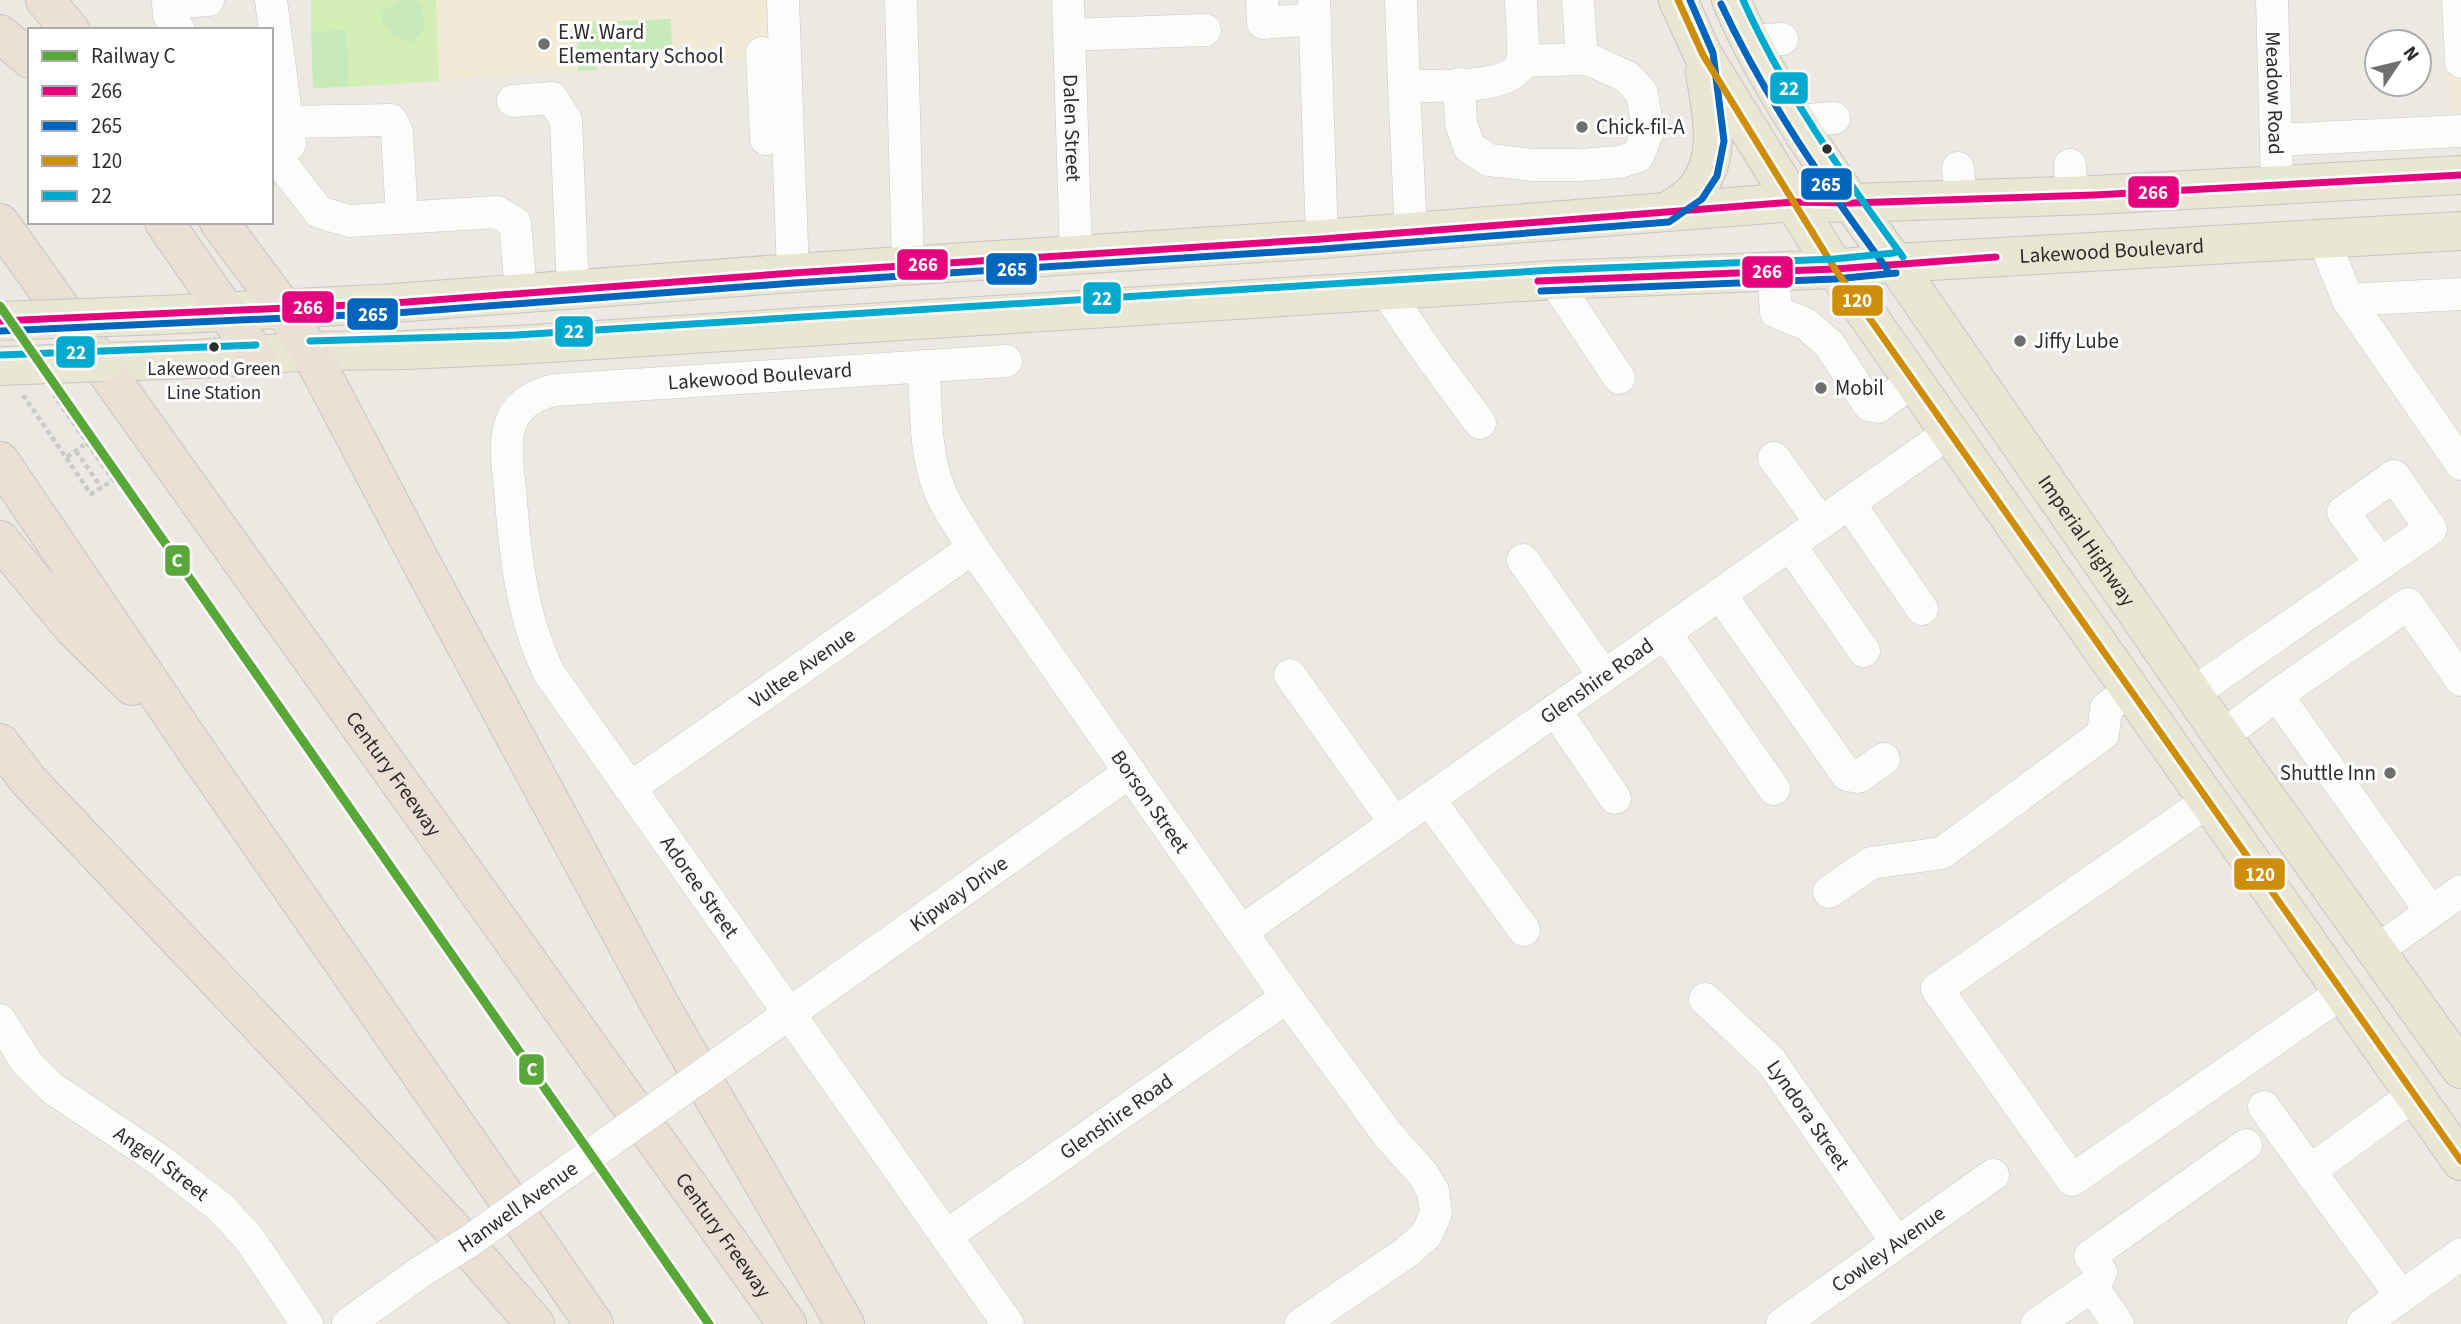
<svg xmlns="http://www.w3.org/2000/svg" width="2461" height="1324" font-family="'Source Sans 3',sans-serif">
	<style>
		.education { fill: #f0ead7 }
		.green { fill: #c8eab9 }
		.pitch { fill: #d3efb6 }
		.lines { fill: none; stroke-linecap: round; stroke-linejoin: round }
		.minor-casing { stroke: #c9c8c8; stroke-width: 33 }
		.major-casing { stroke: #c6c5c3; stroke-width: 40 }
		.highway-casing { stroke: #c6c5c3; stroke-width: 40 }
		.path { stroke: #cacac9; stroke-width: 4.5; stroke-dasharray: 5 3.5; stroke-linecap: butt }
		.minor { stroke: #fcfcfb; stroke-width: 32 }
		.major { stroke: #e9e6d4; stroke-width: 38 }
		.highway { stroke: #eae0d5; stroke-width: 38 }
		.minor-bridge-casing { stroke: #c9c8c8; stroke-width: 33; stroke-linecap: butt }
		.major-bridge-casing { stroke: #c6c5c3; stroke-width: 40; stroke-linecap: butt }
		.minor-bridge { stroke: #fcfcfb; stroke-width: 32 }
		.major-bridge { stroke: #e9e6d4; stroke-width: 38 }
		.bus-1-casing { stroke: #fff; stroke-width: 12 }
		.bus-2-casing { stroke: #fff; stroke-width: 12 }
		.bus-3-casing { stroke: #fff; stroke-width: 12 }
		.bus-4-casing { stroke: #fff; stroke-width: 12 }
		.bus-1 { stroke: #e5007d; stroke-width: 7 }
		.bus-2 { stroke: #0065bd; stroke-width: 7 }
		.bus-3 { stroke: #cf8e09; stroke-width: 7 }
		.bus-4 { stroke: #00a9ce; stroke-width: 7 }
		.rail-1-casing { stroke: #fff; stroke-width: 14 }
		.rail-1 { stroke: #58a738; stroke-width: 9 }
		.poi-dot { fill: #706f6d; stroke: #fff; stroke-width: 2.5 }
		.bus-dot { fill: #2d2d2d; stroke: #fff; stroke-width: 2.5 }
		.labels { text-anchor: middle; stroke-width: 6; stroke-linejoin: round; paint-order: stroke }
		.bus-label { font-size: 19px; fill: #2d2d2d; stroke: #fff }
		.poi-label { font-size: 21px; fill: #2d2d2d; stroke: #fff; text-anchor: start }
		.street-label { font-size: 21px; fill: #2d2d2d; stroke: #fff }
		.line-badge { stroke: #fff; stroke-width: 2.5 }
		.badge-label { font-size: 19px; text-anchor: middle; font-weight: bold; fill: #fff }
	</style>
	<rect width="100%" height="100%" fill="#ece9e3"/>
	<g class="education">
		<path d="M311 0H774L776 58 313 88Z"/>
		<path d="M2446 0H2461V112L2451 113Z"/>
	</g>
	<g class="green">
		<path d="M400 0H417L421 4 426 26 418 37 410 43 392 36 381 20 383 10Z"/>
		<path d="M671 19 672 45 669 50 597 51V70L578 71 577 39 592 22Z"/>
		<path d="M347 30 349 87 313 88 311 31Z"/>
	</g>
	<path class="pitch" d="M311 0H400L383 10 381 20 392 35 409 43 418 37 426 26 421 4 417 0H436L439 81 349 87 347 30 311 31Z"/>
	<g class="lines">
		<g class="minor-casing">
			<g id="minor">
				<path d="M271 0 290 144"/>
				<path d="M783 0 793 273"/>
				<path d="M901 0 908 266"/>
				<path id="s1" d="M1068 0 1076 256"/>
				<path d="M1262 0 1263 23 1315 19"/>
				<path d="M1314 0 1322 239"/>
				<path d="M1401 0 1404 86"/>
				<path d="M1578 0 1582 59"/>
				<path id="s2" d="M2272 0 2277 185"/>
				<path d="M2458 0 2461 62"/>
				<path d="M179 30 169 16 168 3 208 0"/>
				<path d="M1069 35 1205 30"/>
				<path d="M1750 41 1782 39"/>
				<path d="M762 53 766 139"/>
				<path d="M1459 84 1461 123 1469 147 1489 160 1533 165H1580L1620 162 1638 156 1648 131 1642 93 1627 77 1595 62 1582 59 1522 61"/>
				<path d="M513 101 552 98 566 120 573 289"/>
				<path d="M1797 121 1834 118"/>
				<path d="M287 122 391 120 397 132 402 217"/>
				<path d="M2276 140 2461 131"/>
				<path d="M271 150 319 212 349 221 497 212 515 223 521 292"/>
				<path d="M2070 165 2071 195"/>
				<path d="M1958 168 1961 199"/>
				<path d="M1411 233 1404 86C1430 85 1513 92 1522 61 1525 49 1521 14 1521 0"/>
				<path d="M2323 238 2348 300 2461 464"/>
				<path d="M1773 271 1776 312 1806 324 1829 344 1869 405 1878 407 1913 381"/>
				<path d="M1554 280 1619 378"/>
				<path d="M1386 291 1429 354 1480 423"/>
				<path d="M2348 300 2461 294"/>
				<path id="s3" d="M1006 361 555 390C537 394 520 402 512 420 503 440 508 467 510 489 515 552 521 616 549 673L1008 1324"/>
				<path id="s4" d="M924 366C926 406 924 453 940 491 948 511 962 529 973 548L1287 997 1388 1135 1423 1174 1433 1191 1436 1213 1427 1234 1407 1252 1301 1324"/>
				<path d="M1774 458 1821 523"/>
				<path d="M1849 503 1922 609"/>
				<path d="M1790 545 1864 651"/>
				<path d="M1523 560 1604 676"/>
				<path d="M1720 594 1847 775 1858 777 1884 759"/>
				<path d="M1665 633 1774 789"/>
				<path d="M1290 675 1395 823"/>
				<path d="M2193 693 2431 529 2394 476 2343 512 2381 564"/>
				<path d="M1555 710 1615 798"/>
				<path d="M2222 736 2277 695"/>
				<path id="s5" d="M630 788 973 548"/>
				<path d="M1429 799 1524 930"/>
				<path d="M2208 801 1937 989 2072 1180 2343 992"/>
				<path d="M1829 892 1871 863 1942 853 2103 734 2106 708 2130 690"/>
				<path d="M2431 912 2277 695 2408 604 2461 680"/>
				<path id="s6" d="M1242 931 1950 432"/>
				<path d="M2376 951 2461 891"/>
				<path id="s7" d="M1705 999 1771 1061 1897 1243"/>
				<path id="s8" d="M0 1020 27 1063 52 1088 158 1159 220 1207 248 1237 307 1324"/>
				<path id="s9" d="M745 1045 1130 772"/>
				<path d="M2264 1107 2310 1171"/>
				<path id="s10" d="M946 1236 1287 997"/>
				<path d="M2094 1289 2101 1272 2090 1256 2246 1145"/>
				<path d="M2401 1296 2310 1171 2415 1094"/>
				<path d="M348 1324 419 1273"/>
				<path id="s11" d="M1782 1324 1993 1175"/>
				<path d="M2037 1324 2092 1286 2118 1324"/>
				<path d="M2363 1324 2461 1254"/>
			</g>
		</g>
		<g class="major-casing">
			<g id="major">
				<path d="M1678 0 1703 55 1835 269 2461 1161"/>
				<path id="s12" d="M1731 0C1772 95 1834 180 1895 263L2222 736 2461 1069"/>
				<path d="M1667 212C1675 206 1686 200 1693 193 1724 159 1711 112 1705 72"/>
				<path d="M162 315 394 303 793 273 1322 239 1794 202 1851 203 2094 195 2461 175"/>
				<path id="s13" d="M104 362 198 359 310 351 405 350 517 345 1554 280 1835 269 1895 263 2461 231"/>
			</g>
		</g>
		<g class="highway-casing">
			<g id="highway">
				<path d="M45 0 70 30"/>
				<path d="M0 34 30 59"/>
				<path d="M164 222 256 355"/>
				<path d="M219 222 284 309 310 351 423 566 660 1005 845 1324"/>
				<path id="s14" d="M0 223 787 1324"/>
				<path d="M0 461 193 746 594 1324"/>
				<path d="M0 540 74 629 132 686"/>
				<path d="M0 743 28 780 449 1225 535 1324"/>
			</g>
		</g>
		<g class="path">
			<path d="M23 395 91 494 113 480 54 395"/>
			<path d="M76 451 101 487"/>
			<path d="M67 457 84 445"/>
		</g>
		<use href="#minor" class="minor"/>
		<use href="#major" class="major"/>
		<use href="#highway" class="highway"/>
		<g class="minor-bridge-casing">
			<g id="minor-bridge">
				<path id="s15" d="M419 1273 471 1240 745 1045"/>
			</g>
		</g>
		<g class="major-bridge-casing">
			<g id="major-bridge">
				<path d="M0 321 162 315"/>
				<path d="M0 366 104 362"/>
			</g>
		</g>
		<use href="#minor-bridge" class="minor-bridge"/>
		<use href="#major-bridge" class="major-bridge"/>
		<g class="bus-1-casing">
			<g id="bus-1">
				<path d="M1538 281 1835 269 1996 257"/>
				<path d="M0 321 394 303 793 273 1322 239 1794 202 1851 203 2094 195 2461 175"/>
			</g>
		</g>
		<g class="bus-2-casing">
			<g id="bus-2">
				<path d="M1721 4C1766 100 1825 185 1887 269"/>
				<path d="M1541 291 1835 279 1896 273"/>
				<path d="M0 331 395 313 794 283 1323 249 1669 222 1702 199 1717 176 1724 141 1713 53 1690 0"/>
			</g>
		</g>
		<g class="bus-3-casing">
			<path id="bus-3" d="M1678 0 1703 55 1835 269 2461 1161"/>
		</g>
		<g class="bus-4-casing">
			<g id="bus-4">
				<path d="M1743 0C1785 93 1843 175 1903 257"/>
				<path d="M310 341 516 335 1553 270 1834 259 1894 253"/>
				<path d="M0 355 256 345"/>
			</g>
		</g>
		<use href="#bus-1" class="bus-1"/>
		<use href="#bus-2" class="bus-2"/>
		<use href="#bus-3" class="bus-3"/>
		<use href="#bus-4" class="bus-4"/>
		<g class="rail-1-casing">
			<path id="rail-1" d="M0 306 709 1324"/>
		</g>
		<use href="#rail-1" class="rail-1"/>
	</g>
	<g class="poi-dot">
		<circle cx="544" cy="44" r="7"/>
		<circle cx="1582" cy="127" r="7"/>
		<circle cx="2020" cy="341" r="7"/>
		<circle cx="1821" cy="388" r="7"/>
		<circle cx="2390" cy="773" r="7"/>
	</g>
	<g class="bus-dot">
		<circle cx="1827" cy="149" r="6"/>
		<circle cx="214" cy="347" r="6"/>
	</g>
	<g class="labels">
		<g class="bus-label">
			<text x="214" y="375">Lakewood Green<tspan x="214" dy="24">Line Station</tspan></text>
		</g>
		<g class="poi-label">
			<text x="558" y="39">E.W. Ward<tspan x="558" dy="24">Elementary School</tspan></text>
			<text x="1596" y="134">Chick-fil-A</text>
			<text x="2034" y="348">Jiffy Lube</text>
			<text x="1835" y="395">Mobil</text>
			<text x="2376" y="780" text-anchor="end">Shuttle Inn</text>
		</g>
		<g class="street-label">
			<text dy="7" stroke="none"><textPath href="#s2" startOffset="93">Meadow Road</textPath></text>
			<text dy="7" stroke="none"><textPath href="#s1" startOffset="128">Dalen Street</textPath></text>
			<text dy="7" stroke="none"><textPath href="#s13" startOffset="2011">Lakewood Boulevard</textPath></text>
			<text transform="translate(760 376) rotate(-4)" y="7">Lakewood Boulevard</text>
			<text dy="7" stroke="none"><textPath href="#s12" startOffset="648">Imperial Highway</textPath></text>
			<text dy="7" stroke="none"><textPath href="#s5" startOffset="210">Vultee Avenue</textPath></text>
			<text dy="7" stroke="none"><textPath href="#s6" startOffset="434">Glenshire Road</textPath></text>
			<text dy="7" stroke="none"><textPath href="#s14" startOffset="677">Century Freeway</textPath></text>
			<text dy="7" stroke="none"><textPath href="#s4" startOffset="502">Borson Street</textPath></text>
			<text dy="7" stroke="none"><textPath href="#s3" startOffset="1027">Adoree Street</textPath></text>
			<text dy="7" stroke="none"><textPath href="#s9" startOffset="262">Kipway Drive</textPath></text>
			<text dy="7" stroke="none"><textPath href="#s7" startOffset="156">Lyndora Street</textPath></text>
			<text dy="7" stroke="none"><textPath href="#s10" startOffset="208">Glenshire Road</textPath></text>
			<text dy="7" stroke="none"><textPath href="#s8" startOffset="219">Angell Street</textPath></text>
			<text dy="7" stroke="none"><textPath href="#s15" startOffset="119">Hanwell Avenue</textPath></text>
			<text dy="7" stroke="none"><textPath href="#s14" startOffset="1244">Century Freeway</textPath></text>
			<text dy="7" stroke="none"><textPath href="#s11" startOffset="130">Cowley Avenue</textPath></text>
		</g>
	</g>
	<g class="line-badge">
		<rect x="1769" y="71" width="40" height="34" rx="7" fill="#00a9ce"/>
		<rect x="1800" y="167" width="53" height="34" rx="7" fill="#0065bd"/>
		<rect x="2127" y="175" width="53" height="34" rx="7" fill="#e5007d"/>
		<rect x="896" y="248" width="53" height="33" rx="7" fill="#e5007d"/>
		<rect x="985" y="252" width="53" height="34" rx="7" fill="#0065bd"/>
		<rect x="1741" y="255" width="53" height="34" rx="7" fill="#e5007d"/>
		<rect x="1082" y="281" width="40" height="34" rx="7" fill="#00a9ce"/>
		<rect x="1831" y="284" width="53" height="33" rx="7" fill="#cf8e09"/>
		<rect x="281" y="290" width="54" height="34" rx="7" fill="#e5007d"/>
		<rect x="346" y="297" width="53" height="34" rx="7" fill="#0065bd"/>
		<rect x="554" y="315" width="40" height="33" rx="7" fill="#00a9ce"/>
		<rect x="55" y="335" width="41" height="34" rx="7" fill="#00a9ce"/>
		<rect x="164" y="544" width="27" height="33" rx="7" fill="#58a738"/>
		<rect x="2233" y="857" width="53" height="34" rx="7" fill="#cf8e09"/>
		<rect x="518" y="1053" width="27" height="33" rx="7" fill="#58a738"/>
	</g>
	<g class="badge-label">
		<text x="1789" y="95">22</text>
		<text x="1826" y="191">265</text>
		<text x="2153" y="199">266</text>
		<text x="923" y="271">266</text>
		<text x="1012" y="276">265</text>
		<text x="1767" y="278">266</text>
		<text x="1102" y="305">22</text>
		<text x="1857" y="307">120</text>
		<text x="308" y="314">266</text>
		<text x="373" y="321">265</text>
		<text x="574" y="338">22</text>
		<text x="76" y="359">22</text>
		<text x="177" y="567">C</text>
		<text x="2260" y="881">120</text>
		<text x="532" y="1076">C</text>
	</g>
	<rect x="28" y="28" width="245" height="196" fill="#ffffff" stroke="#ababab" stroke-width="2"/>
	<rect x="42" y="51" width="35" height="10" fill="#58a738" stroke="#ababab" stroke-width="2"/>
	<text x="91" y="63" font-size="21" fill="#2d2d2d">Railway C</text>
	<rect x="42" y="86" width="35" height="10" fill="#e5007d" stroke="#ababab" stroke-width="2"/>
	<text x="91" y="98" font-size="21" fill="#2d2d2d">266</text>
	<rect x="42" y="121" width="35" height="10" fill="#0065bd" stroke="#ababab" stroke-width="2"/>
	<text x="91" y="133" font-size="21" fill="#2d2d2d">265</text>
	<rect x="42" y="156" width="35" height="10" fill="#cf8e09" stroke="#ababab" stroke-width="2"/>
	<text x="91" y="168" font-size="21" fill="#2d2d2d">120</text>
	<rect x="42" y="191" width="35" height="10" fill="#00a9ce" stroke="#ababab" stroke-width="2"/>
	<text x="91" y="203" font-size="21" fill="#2d2d2d">22</text>
	<g transform="translate(2398 63) rotate(55)"><circle r="33" fill="#ffffff" stroke="#ababab" stroke-width="2"/>
	<path d="M0-5L12 26L0 18L-12 26Z" fill="#706f6d"/>
	<text y="-10" font-size="19" font-weight="bold" text-anchor="middle" fill="#2d2d2d">N</text>
	</g>
</svg>
